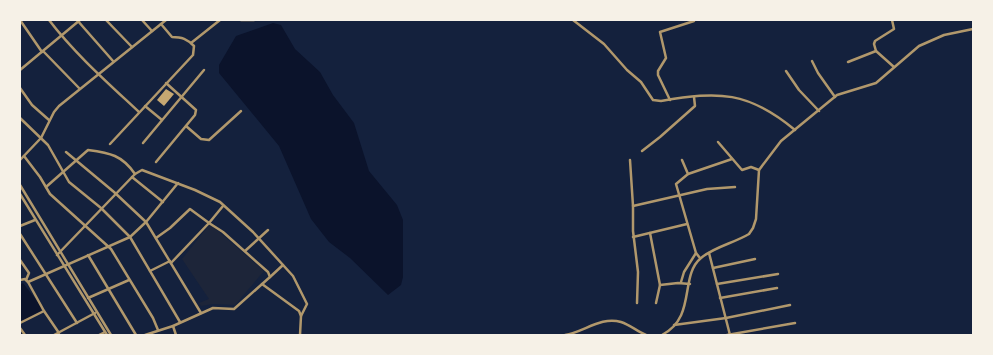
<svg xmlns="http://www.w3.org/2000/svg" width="993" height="355" font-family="'Source Serif 4',serif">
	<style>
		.green { fill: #1d2539 }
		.water { fill: #0b132b }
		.building { fill: #c6a872 }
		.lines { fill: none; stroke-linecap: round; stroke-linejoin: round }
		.minor { stroke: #b1986c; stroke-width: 2.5 }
	</style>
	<rect width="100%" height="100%" fill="#14213d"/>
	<path class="green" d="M210 224 264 271 235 305 213 304 201 306 199 303 209 299 182 259Z"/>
	<g class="water">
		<path d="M273 23 281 25 295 49 320 72 333 95 354 123 369 171 397 205 403 220V277L401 285 388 295 350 258 329 242 311 219 279 146 219 73V65L236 36Z"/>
		<path d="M23 283 41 306V311L21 321 20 285Z"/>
	</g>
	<path class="building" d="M166 89 174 94 164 106 157 100Z"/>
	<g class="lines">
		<g class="minor">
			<path d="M20 20 42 52"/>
			<path d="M49 20C75 54 108 83 139 112"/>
			<path d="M77 20 113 61"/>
			<path d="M106 20 132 47"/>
			<path d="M142 20 152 31"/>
			<path d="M241 20H254"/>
			<path d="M573 20 604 44 627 70 641 82 653 100 661 101C719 91 748 91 795 130"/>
			<path d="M892 20 894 29 875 41 874 44 876 51 894 67"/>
			<path d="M191 43 220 20"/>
			<path d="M43 51 79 88"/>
			<path d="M812 61 818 73 835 97"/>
			<path d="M848 62 876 51"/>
			<path d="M20 70 80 20"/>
			<path d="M786 71 799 90 819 111"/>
			<path d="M20 88 32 105 49 120"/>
			<path d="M670 100 658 75V71L666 58 660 32 694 21"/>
			<path d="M145 106 162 120"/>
			<path d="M20 118 48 145 69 182 101 208 130 237 180 322"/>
			<path d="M186 126 201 139 209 140 241 111"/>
			<path d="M718 142 742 170 751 167 759 170"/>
			<path d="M143 143 204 70"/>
			<path d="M110 144 193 55 194 46C187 39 182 37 172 37L161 24"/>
			<path d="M642 151 660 137 695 106 694 97"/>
			<path d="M66 152 114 192 146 222 201 313"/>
			<path d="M24 156 40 177 50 194 111 249 153 318 158 330"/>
			<path d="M20 160 41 138 54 112 59 106 166 20"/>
			<path d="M630 160 633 206V231L638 272 637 303"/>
			<path d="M682 160 688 174 676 184 696 253 700 258"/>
			<path d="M156 162 195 115 196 110 166 83"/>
			<path d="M688 174 732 159"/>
			<path d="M132 177 163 202"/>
			<path d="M20 185 111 335"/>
			<path d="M46 187 88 150C110 153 122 155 135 174"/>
			<path d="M20 194 107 335"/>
			<path d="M633 206 707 189 735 187"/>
			<path d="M20 226 35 220"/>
			<path d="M650 233 660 285"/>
			<path d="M20 234 77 323"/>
			<path d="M633 237 687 224"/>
			<path d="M156 238 170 228 190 209 209 223 223 206"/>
			<path d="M245 251 268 230"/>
			<path d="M709 253 730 335"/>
			<path d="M57 255 135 174 142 170 195 190 220 202 253 232 293 276 307 304 301 316"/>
			<path d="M88 255 136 335"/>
			<path d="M20 260 29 273 26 280"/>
			<path d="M713 268 755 259"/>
			<path d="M150 271 170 261"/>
			<path d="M270 277 283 265"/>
			<path d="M20 280 25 279 28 282 44 311 59 333"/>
			<path d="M28 282 130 237 146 222 178 183"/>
			<path d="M681 282 684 272 696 253"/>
			<path d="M262 284 299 311 301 316 300 335"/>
			<path d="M717 284 778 274"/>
			<path d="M88 298 129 280"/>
			<path d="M720 298 777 288"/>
			<path d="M656 303 660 285 678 283 690 284"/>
			<path d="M20 323 44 311"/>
			<path d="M674 325 726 318 790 305"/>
			<path d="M173 326 176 335"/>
			<path d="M20 328 25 335"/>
			<path d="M54 335 95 313"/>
			<path d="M99 335 105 332"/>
			<path d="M145 335 173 326 213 308 234 309 270 277 268 272 223 232 209 223 171 263"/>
			<path d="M565 335C584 332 601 316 621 322 630 325 637 331 646 335"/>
			<path d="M662 335C697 317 679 276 701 258 714 247 734 243 749 234L753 228 756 219 759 170 781 141 837 95 876 83 919 46 944 35 973 29"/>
			<path d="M727 335 795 323"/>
		</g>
	</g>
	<rect width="993" height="355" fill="none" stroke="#f6f1e7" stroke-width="42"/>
</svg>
